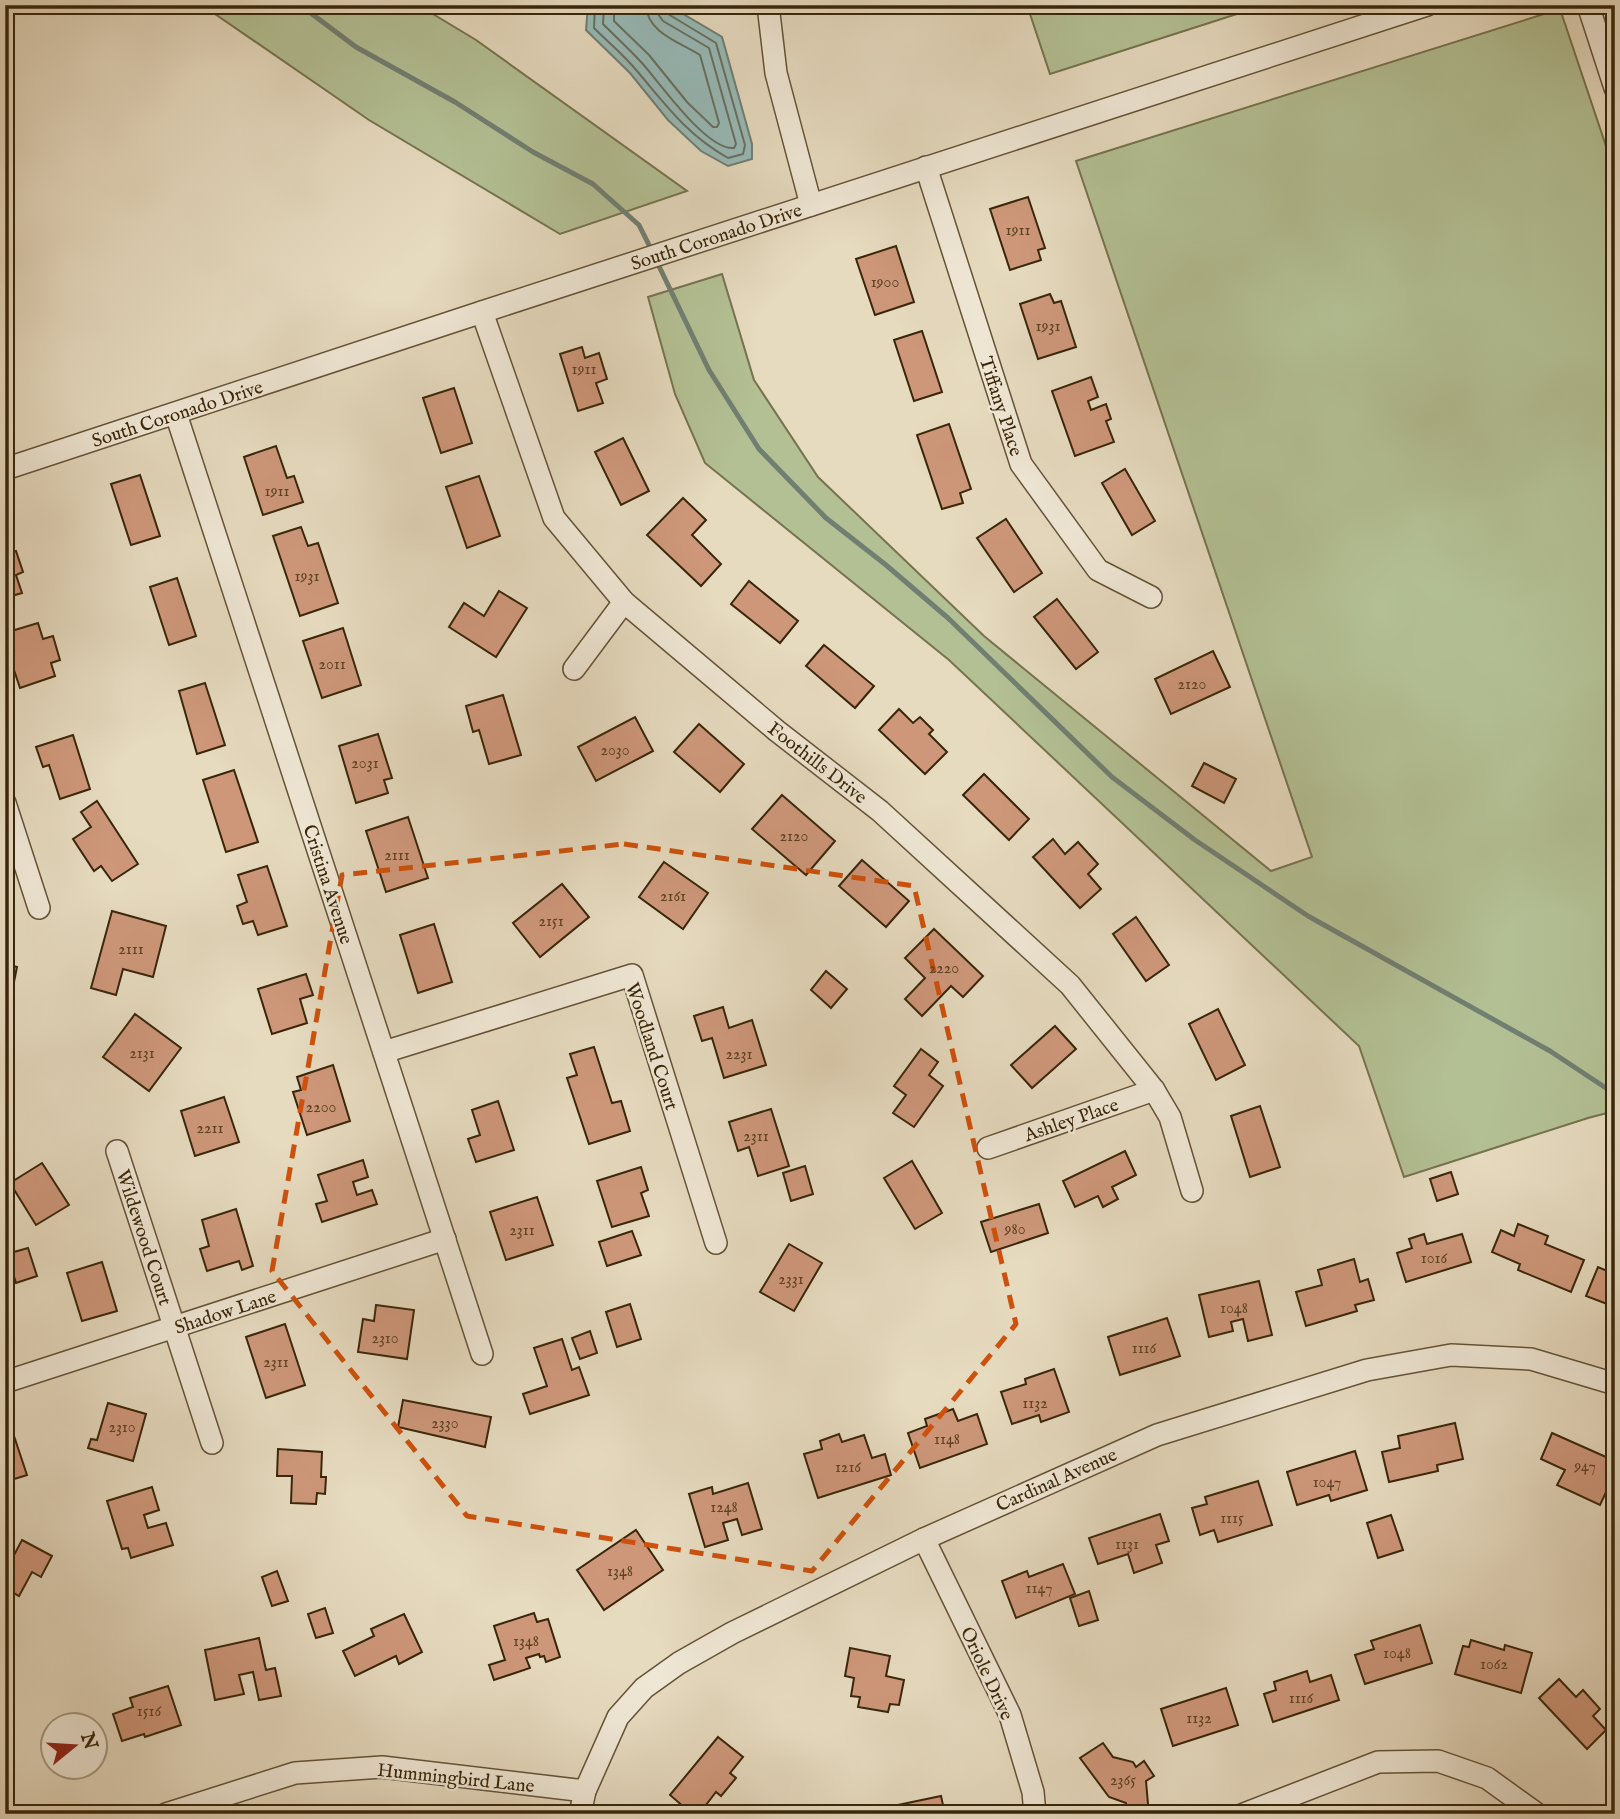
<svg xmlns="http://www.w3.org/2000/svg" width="1620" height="1819" font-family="'IM FELL English',serif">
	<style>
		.green { fill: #b3c094; stroke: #76734e; stroke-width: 2 }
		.water { fill: #97bab8; stroke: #717f72; stroke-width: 2 }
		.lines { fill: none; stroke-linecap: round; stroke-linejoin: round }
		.shore { stroke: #687060; stroke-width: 2 }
		.stream { stroke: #717f72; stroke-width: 5 }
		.building { fill: #ce977a; stroke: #392609; stroke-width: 2 }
		.minor-casing { stroke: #645336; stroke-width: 24 }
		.minor { stroke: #efe7d5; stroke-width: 21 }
		.marked { fill: none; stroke: #ce510c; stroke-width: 5; stroke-dasharray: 14 9; stroke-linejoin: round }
		.labels { text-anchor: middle; stroke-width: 5; stroke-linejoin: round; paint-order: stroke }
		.number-label { font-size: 16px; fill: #5e4225 }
		.street-label { font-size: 19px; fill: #392609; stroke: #efe7d5 }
	</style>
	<rect width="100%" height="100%" fill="#e6dabf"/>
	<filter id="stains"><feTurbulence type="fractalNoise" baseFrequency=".00286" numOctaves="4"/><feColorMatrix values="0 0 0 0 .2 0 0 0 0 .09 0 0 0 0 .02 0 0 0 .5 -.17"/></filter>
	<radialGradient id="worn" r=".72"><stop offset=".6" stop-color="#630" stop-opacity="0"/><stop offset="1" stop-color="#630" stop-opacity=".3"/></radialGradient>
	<g class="green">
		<path d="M202 5H418L476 40 687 191 560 234 369 120Z"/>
		<path d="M1027 5H1265L1050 74Z"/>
		<path d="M1560 9 1615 173V1111L1588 1118 1404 1177 1359 1046 949 660 705 463 675 394 648 297 722 274 754 380 818 477 984 636 1271 871 1312 857 1076 161Z"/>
	</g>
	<path class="water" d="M588 5H668L722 37 752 144V159L728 166 701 151 668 120 630 73 586 30Z"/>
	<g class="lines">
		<g class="shore">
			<path d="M595 5 594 28C608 42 624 55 637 71 666 105 687 135 728 158L743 154 745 145 716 43 668 14 665 5"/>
			<path d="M604 5 603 24C616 37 630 50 642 63 660 83 707 151 734 148L736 144 709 48 663 21 658 14 657 5"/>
			<path d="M614 5V21L649 55 687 102 713 127H717L719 123 700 55C680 42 647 33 646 5"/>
		</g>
		<g class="stream">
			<path d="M300 5 356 47 455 102 533 152 593 184 639 225 652 251"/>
			<path d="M656 260 709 370 759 449 826 518 886 565 948 618 1112 777 1195 840 1308 916 1550 1051 1615 1094"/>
		</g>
	</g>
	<g class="building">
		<path d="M1028 197 1045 248 1038 250 1041 260 1010 270 990 209Z"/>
		<path d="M896 246 914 302 875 315 856 259Z"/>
		<path d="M1050 294 1054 303 1061 301 1076 347 1038 359 1020 304Z"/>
		<path d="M922 331 942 392 914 401 894 340Z"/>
		<path d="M582 347 585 358 599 353 607 379 596 383 603 403 578 411 560 354Z"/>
		<path d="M1091 377 1098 397 1088 401 1091 410 1106 404 1111 419 1106 421 1114 442 1075 456 1052 391Z"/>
		<path d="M454 388 472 443 441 453 423 398Z"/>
		<path d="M949 424 971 489 960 493 963 503 942 509 917 435Z"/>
		<path d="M623 438 649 491 621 505 595 452Z"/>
		<path d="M276 446 287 478 294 476 303 502 263 515 244 457Z"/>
		<path d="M1125 469 1155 521 1132 535 1102 483Z"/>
		<path d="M140 475 160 536 131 545 111 484Z"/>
		<path d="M479 476 500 536 467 548 446 487Z"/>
		<path d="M683 498 706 520 692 535 721 564 701 586 647 535Z"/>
		<path d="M1006 519 1042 573 1014 592 977 538Z"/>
		<path d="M301 527 308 546 318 543 338 603 300 616 273 536Z"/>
		<path d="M5 542 9 553 16 551 23 572 16 575 22 593 5 598Z"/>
		<path d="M177 578 196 636 169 645 150 587Z"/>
		<path d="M749 581 798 621 780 643 731 604Z"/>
		<path d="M499 591 527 608 496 657 449 627 464 603 484 616Z"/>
		<path d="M1057 599 1098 652 1076 669 1034 617Z"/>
		<path d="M38 623 43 639 53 636 60 660 51 663 55 676 20 688 8 652 14 650 8 632Z"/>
		<path d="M343 628 361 685 322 698 303 641Z"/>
		<path d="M824 645 874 686 855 708 806 666Z"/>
		<path d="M1213 651 1230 687 1171 714 1155 679Z"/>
		<path d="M205 683 225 745 197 754 179 691Z"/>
		<path d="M503 695 521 755 489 764 479 730 473 732 466 706Z"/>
		<path d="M899 709 913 723 920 717 933 730 929 734 947 752 925 774 879 730Z"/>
		<path d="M635 717 653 751 596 781 578 747Z"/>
		<path d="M699 724 744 764 720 792 674 752Z"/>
		<path d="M378 734 392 778 384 780 388 793 356 803 339 746Z"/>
		<path d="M73 735 90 789 60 799 49 765 43 767 36 747Z"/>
		<path d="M1204 763 1236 779 1224 803 1192 786Z"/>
		<path d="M234 770 258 842 226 852 203 780Z"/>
		<path d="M984 774 1029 819 1009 840 963 795Z"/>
		<path d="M782 795 835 841 806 875 752 829Z"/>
		<path d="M97 801 138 864 112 881 101 866 94 871 73 839 91 827 81 812Z"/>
		<path d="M408 817 428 878 386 892 366 831Z"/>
		<path d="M1053 839 1065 854 1078 842 1098 864 1088 874 1101 889 1080 908 1033 857Z"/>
		<path d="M862 860 909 901 886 927 839 886Z"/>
		<path d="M664 862 708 893 683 929 639 897Z"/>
		<path d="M267 866 287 926 258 935 253 921 243 924 237 906 247 902 238 875Z"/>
		<path d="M562 884 589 917 540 957 513 923Z"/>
		<path d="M112 911 166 926 153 977 123 969 116 995 91 988Z"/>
		<path d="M1136 917 1169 965 1146 981 1113 934Z"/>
		<path d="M434 924 452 982 418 993 400 935Z"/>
		<path d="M934 929 983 976 963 997 951 986 922 1016 905 999 925 978 905 958Z"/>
		<path d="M5 964 17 967 10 1002 5 1001Z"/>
		<path d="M826 971 847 989 831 1008 811 990Z"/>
		<path d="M306 974 313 995 300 999 307 1023 272 1034 258 989Z"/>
		<path d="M723 1007 729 1028 752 1020 766 1065 724 1078 712 1038 702 1041 694 1016Z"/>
		<path d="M1218 1009 1245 1065 1216 1080 1189 1024Z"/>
		<path d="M135 1014 181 1048 149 1091 103 1057Z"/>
		<path d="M1055 1026 1076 1049 1032 1088 1011 1065Z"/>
		<path d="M594 1047 612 1103 621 1101 630 1131 589 1144 567 1078 577 1075 570 1054Z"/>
		<path d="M921 1049 938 1062 929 1075 943 1086 914 1127 893 1113 906 1095 894 1086Z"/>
		<path d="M333 1065 350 1121 307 1135 293 1092 301 1090 297 1077Z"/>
		<path d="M224 1097 239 1142 195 1156 181 1111Z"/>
		<path d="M498 1101 514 1150 476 1162 468 1139 480 1135 472 1110Z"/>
		<path d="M1260 1106 1280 1167 1250 1177 1231 1116Z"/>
		<path d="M771 1109 789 1166 758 1176 749 1147 738 1151 729 1122Z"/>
		<path d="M1125 1151 1136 1175 1112 1187 1118 1199 1103 1207 1098 1196 1075 1207 1063 1181Z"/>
		<path d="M363 1160 368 1177 353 1182 357 1195 372 1190 377 1204 322 1222 316 1204 327 1201 318 1175Z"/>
		<path d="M912 1161 942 1213 915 1229 884 1178Z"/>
		<path d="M42 1163 69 1205 36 1225 10 1183Z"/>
		<path d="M805 1166 813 1194 791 1201 783 1173Z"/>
		<path d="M641 1167 648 1190 641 1193 649 1216 612 1227 597 1181Z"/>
		<path d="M1451 1172 1458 1194 1437 1201 1430 1179Z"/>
		<path d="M537 1197 553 1245 506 1260 490 1212Z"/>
		<path d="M1039 1204 1048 1233 991 1252 981 1222Z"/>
		<path d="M236 1209 253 1266 242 1270 239 1261 207 1271 200 1249 209 1246 202 1220Z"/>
		<path d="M1518 1224 1548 1236 1545 1244 1584 1260 1571 1292 1518 1270 1520 1264 1492 1252 1501 1230 1514 1236Z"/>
		<path d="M632 1231 641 1255 607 1266 599 1242Z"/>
		<path d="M1424 1234 1427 1244 1462 1234 1471 1262 1406 1282 1397 1253 1412 1248 1409 1239Z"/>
		<path d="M789 1244 822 1263 794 1311 760 1292Z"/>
		<path d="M28 1248 37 1276 16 1283 7 1254Z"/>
		<path d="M1354 1259 1360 1282 1368 1279 1374 1300 1355 1305 1357 1311 1306 1326 1296 1292 1322 1285 1318 1270Z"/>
		<path d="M102 1262 117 1311 82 1321 67 1273Z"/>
		<path d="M1615 1266V1307L1586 1296 1598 1267 1612 1273Z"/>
		<path d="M1259 1281 1272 1335 1248 1341 1243 1319 1231 1322 1233 1331 1209 1337 1199 1295Z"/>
		<path d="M630 1304 641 1339 617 1347 606 1312Z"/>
		<path d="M376 1305 414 1310 407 1359 358 1352 363 1319 374 1321Z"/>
		<path d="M1167 1318 1180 1356 1120 1375 1108 1337Z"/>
		<path d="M285 1324 305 1385 266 1398 246 1337Z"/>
		<path d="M590 1331 597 1353 580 1359 572 1338Z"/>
		<path d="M562 1339 572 1370 579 1367 589 1395 530 1414 523 1394 547 1386 534 1348Z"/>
		<path d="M1054 1369 1069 1412 1041 1422 1039 1415 1012 1424 1001 1392 1026 1384 1025 1379Z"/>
		<path d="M403 1400 491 1417 485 1447 398 1427Z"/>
		<path d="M108 1403 146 1414 133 1461 88 1448 91 1439 97 1440Z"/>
		<path d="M953 1409 958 1421 977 1414 987 1444 920 1468 908 1433 927 1426 925 1419Z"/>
		<path d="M1455 1423 1463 1459 1437 1465 1438 1471 1389 1482 1382 1452 1400 1448 1398 1436Z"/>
		<path d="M11 1427 27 1475 5 1482V1429Z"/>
		<path d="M1552 1433 1615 1461V1494L1607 1490 1600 1505 1557 1485 1565 1470 1541 1459Z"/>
		<path d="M839 1434 842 1442 864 1435 872 1458 885 1454 891 1475 818 1498 804 1454 822 1449 820 1441Z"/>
		<path d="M278 1449 322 1452 321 1477H326L325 1494 317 1493 316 1504 291 1503 292 1476H277Z"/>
		<path d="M1355 1451 1367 1490 1331 1501 1329 1495 1297 1505 1287 1472Z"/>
		<path d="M1258 1481 1272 1525 1218 1542 1214 1530 1200 1535 1192 1508 1207 1504 1205 1497Z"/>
		<path d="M748 1483 762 1529 742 1535 737 1519 723 1523 728 1540 705 1547 689 1494 712 1487 713 1494Z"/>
		<path d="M152 1487 159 1510 144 1515 148 1528 166 1523 173 1545 131 1558 128 1548 122 1549 107 1501Z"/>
		<path d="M1160 1514 1169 1541 1156 1545 1162 1563 1134 1573 1128 1554 1098 1564 1089 1538Z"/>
		<path d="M1391 1515 1403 1550 1378 1558 1367 1523Z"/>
		<path d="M636 1530 663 1570 604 1610 577 1570Z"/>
		<path d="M22 1540 52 1556 41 1577 32 1572 19 1596 5 1588V1572Z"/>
		<path d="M1063 1564 1075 1594 1016 1618 1002 1581 1027 1571 1029 1577Z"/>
		<path d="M277 1571 288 1601 272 1606 262 1577Z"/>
		<path d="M1089 1591 1098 1620 1079 1626 1070 1598Z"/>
		<path d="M325 1608 333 1633 316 1638 308 1614Z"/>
		<path d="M534 1613 537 1622 548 1619 560 1657 546 1662 544 1656 540 1657 539 1654 526 1658 530 1668 494 1680 489 1665 505 1660 494 1626Z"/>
		<path d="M404 1614 422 1652 399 1664 396 1656 355 1676 343 1651 374 1636 371 1629Z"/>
		<path d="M1420 1625 1432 1663 1365 1684 1355 1655 1374 1649 1371 1641Z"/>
		<path d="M259 1638 266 1670 275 1668 281 1696 259 1700 253 1672 239 1675 244 1694 215 1700 205 1650Z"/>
		<path d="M1471 1640 1504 1650 1505 1645 1532 1653 1521 1693 1455 1674 1463 1646 1469 1647Z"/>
		<path d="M850 1648 890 1656 886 1676 904 1680 899 1705 890 1704 888 1712 858 1707 860 1697 851 1696 854 1678 845 1676Z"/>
		<path d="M1307 1671 1310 1682 1331 1675 1339 1700 1273 1722 1264 1694 1276 1690 1274 1682Z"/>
		<path d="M1559 1679 1576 1697 1583 1690 1600 1709 1593 1716 1606 1730 1587 1749 1539 1698Z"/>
		<path d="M168 1686 181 1725 145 1737 144 1734 122 1741 113 1714 133 1707 130 1698Z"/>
		<path d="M1226 1688 1238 1725 1173 1746 1161 1709Z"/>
		<path d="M718 1737 743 1757 730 1773 736 1778 721 1796 716 1792 699 1814H692L670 1795Z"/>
		<path d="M1103 1743 1113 1757 1133 1762 1136 1767 1144 1761 1154 1776 1146 1781 1148 1804 1141 1814 1127 1811 1126 1803 1109 1797 1080 1758Z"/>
		<path d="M941 1796 945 1814H889L888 1807Z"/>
	</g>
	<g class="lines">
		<g class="minor-casing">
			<g id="minor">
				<path d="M768 5 776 73 811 205"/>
				<path d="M1588 5 1615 88"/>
				<path d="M926 167 1021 464 1098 570 1151 597"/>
				<path d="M482 312 554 518 624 602 777 731 880 811 1070 985 1154 1090 1170 1117 1192 1191"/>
				<path d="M176 414 482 1354"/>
				<path d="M5 469 482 312 1427 5"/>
				<path d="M574 669 624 602"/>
				<path d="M5 803 39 908"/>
				<path d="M384 1052 632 975 716 1243"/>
				<path d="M988 1148 1154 1090"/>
				<path d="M117 1151 212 1443"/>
				<path d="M5 1382 445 1239"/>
				<path d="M924 1539 1010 1715 1033 1792 1035 1814"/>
				<path d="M166 1814 295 1773 382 1767 585 1791"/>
				<path d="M580 1814 585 1791 618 1717 644 1688 679 1663 732 1633 924 1539 1157 1435 1367 1370 1451 1355 1531 1359 1615 1384"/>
				<path d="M1244 1814 1378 1762 1438 1761 1487 1778 1537 1814"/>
			</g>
		</g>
		<use href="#minor" class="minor"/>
	</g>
	<path class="marked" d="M624 844 914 886 1016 1324 812 1571 467 1516 272 1271 342 875Z"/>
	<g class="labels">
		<g class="number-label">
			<text x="1018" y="235">1911</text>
			<text x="885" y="287">1900</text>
			<text x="1048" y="331">1931</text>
			<text x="584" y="374">1911</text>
			<text x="277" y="496">1911</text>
			<text x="307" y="581">1931</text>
			<text x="332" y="669">2011</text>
			<text x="1192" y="689">2120</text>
			<text x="615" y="755">2030</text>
			<text x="365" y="768">2031</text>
			<text x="794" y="841">2120</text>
			<text x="397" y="860">2111</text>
			<text x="673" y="901">2161</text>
			<text x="551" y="926">2151</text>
			<text x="131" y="954">2111</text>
			<text x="944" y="973">2220</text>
			<text x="142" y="1058">2131</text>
			<text x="739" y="1059">2231</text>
			<text x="321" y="1112">2200</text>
			<text x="210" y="1133">2211</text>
			<text x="756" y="1141">2311</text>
			<text x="1015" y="1234">980</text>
			<text x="522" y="1235">2311</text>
			<text x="1434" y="1263">1016</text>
			<text x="791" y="1284">2331</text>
			<text x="1234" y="1313">1048</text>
			<text x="385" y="1343">2310</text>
			<text x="1144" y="1353">1116</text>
			<text x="276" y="1367">2311</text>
			<text x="1035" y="1408">1132</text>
			<text x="445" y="1428">2330</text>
			<text x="122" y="1432">2310</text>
			<text x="947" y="1444">1148</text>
			<text x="1585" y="1471">947</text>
			<text x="848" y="1472">1216</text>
			<text x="1327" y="1487">1047</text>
			<text x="724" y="1512">1248</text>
			<text x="1232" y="1523">1115</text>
			<text x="1127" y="1549">1131</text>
			<text x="620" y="1576">1348</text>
			<text x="1039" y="1593">1147</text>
			<text x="526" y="1646">1348</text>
			<text x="1397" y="1658">1048</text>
			<text x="1494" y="1669">1062</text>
			<text x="1301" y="1703">1116</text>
			<text x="149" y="1716">1516</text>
			<text x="1199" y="1723">1132</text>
			<text x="1123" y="1785">2365</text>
		</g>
		<g class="street-label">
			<text transform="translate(716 236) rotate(-18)" y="7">South Coronado Drive</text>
			<text transform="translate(1002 406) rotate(72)" y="7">Tiffany Place</text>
			<text transform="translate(177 413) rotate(-18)" y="7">South Coronado Drive</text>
			<text transform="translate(818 762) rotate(38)" y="7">Foothills Drive</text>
			<text transform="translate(329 884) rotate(72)" y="7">Cristina Avenue</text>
			<text transform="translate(653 1046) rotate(72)" y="7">Woodland Court</text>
			<text transform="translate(1071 1119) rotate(-19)" y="7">Ashley Place</text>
			<text transform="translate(145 1237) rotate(72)" y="7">Wildewood Court</text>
			<text transform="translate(225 1311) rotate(-18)" y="7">Shadow Lane</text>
			<text transform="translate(1056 1479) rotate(-24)" y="7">Cardinal Avenue</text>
			<text transform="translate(988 1673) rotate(65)" y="7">Oriole Drive</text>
			<text transform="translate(456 1777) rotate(6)" y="7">Hummingbird Lane</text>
		</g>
	</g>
	<rect width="1620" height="1819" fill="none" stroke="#e6dabf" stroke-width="28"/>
	<rect x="7" y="7" width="1606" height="1805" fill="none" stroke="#392609" stroke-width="3.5"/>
	<rect x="14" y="14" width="1592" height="1791" fill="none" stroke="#392609" stroke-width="2"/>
	<g transform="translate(74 1746) rotate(72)"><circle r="33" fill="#efe7d5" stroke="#a69a83" stroke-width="2"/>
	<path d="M0-5L12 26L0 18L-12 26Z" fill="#8f2418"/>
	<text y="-10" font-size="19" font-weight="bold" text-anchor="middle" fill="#392609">N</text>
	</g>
	<rect width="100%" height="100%" filter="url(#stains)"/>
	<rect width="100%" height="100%" fill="url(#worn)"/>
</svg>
